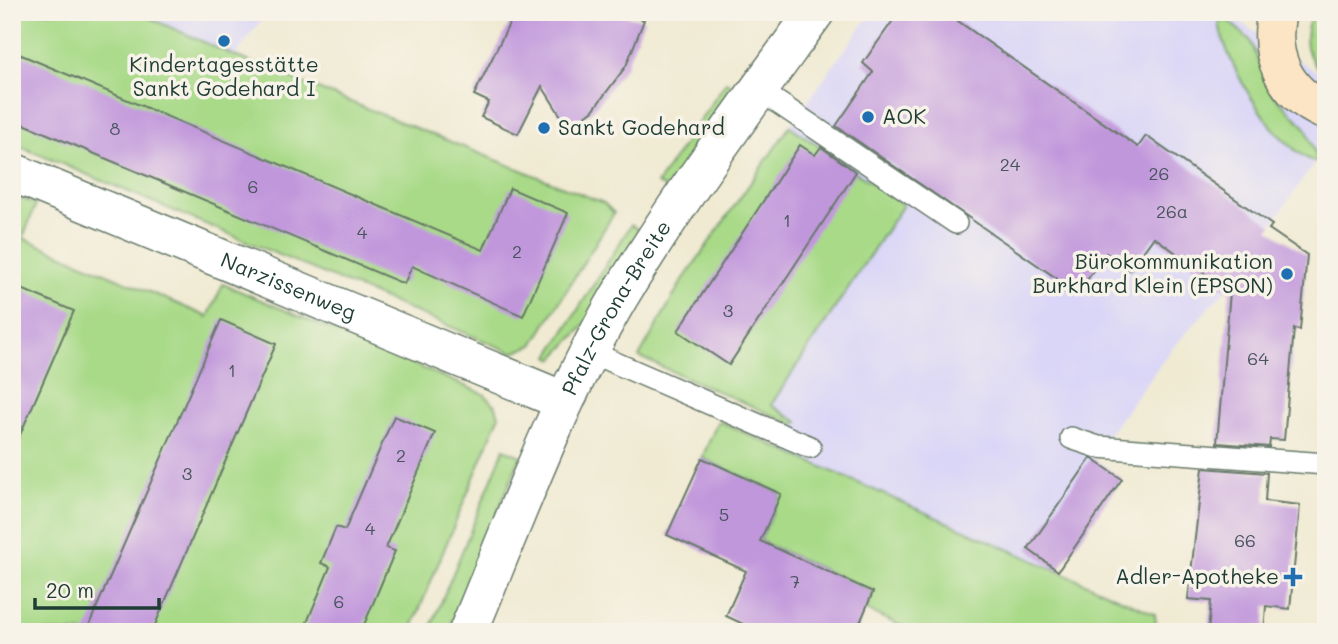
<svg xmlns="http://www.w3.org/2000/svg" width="1338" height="644" font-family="Mali,sans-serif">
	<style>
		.built { fill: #dad6f7 }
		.green { fill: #a9da88; stroke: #648c5e; stroke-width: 2 }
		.building { fill: #c197dc }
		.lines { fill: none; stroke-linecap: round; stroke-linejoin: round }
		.lane-casing { stroke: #687a6b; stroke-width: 24 }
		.street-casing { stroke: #687a6b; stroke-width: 41 }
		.secondary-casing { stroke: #687a6b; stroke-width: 41 }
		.lane { stroke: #fff; stroke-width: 21 }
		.street { stroke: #fff; stroke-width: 38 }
		.secondary { stroke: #fce5c4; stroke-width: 38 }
		.poi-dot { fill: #1f6fb2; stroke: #f7f3e8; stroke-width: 2.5 }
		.labels { text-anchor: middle; stroke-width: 7; stroke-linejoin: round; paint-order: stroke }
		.number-label { font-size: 18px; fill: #48545e }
		.poi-label { font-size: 21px; fill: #1f3d34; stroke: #f7f3e8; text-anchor: start }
		.street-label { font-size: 21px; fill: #1f3d34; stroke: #f7f3e8 }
	</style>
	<rect width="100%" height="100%" fill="#f7f3e8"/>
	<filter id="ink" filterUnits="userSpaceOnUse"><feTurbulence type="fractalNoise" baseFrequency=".0143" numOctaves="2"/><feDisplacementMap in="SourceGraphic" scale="14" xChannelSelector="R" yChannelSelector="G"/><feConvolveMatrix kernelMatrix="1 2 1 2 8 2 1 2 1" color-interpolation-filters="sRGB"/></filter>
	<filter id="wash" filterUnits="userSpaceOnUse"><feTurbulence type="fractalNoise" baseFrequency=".00686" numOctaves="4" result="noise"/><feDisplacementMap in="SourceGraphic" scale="28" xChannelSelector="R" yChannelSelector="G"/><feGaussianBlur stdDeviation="1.57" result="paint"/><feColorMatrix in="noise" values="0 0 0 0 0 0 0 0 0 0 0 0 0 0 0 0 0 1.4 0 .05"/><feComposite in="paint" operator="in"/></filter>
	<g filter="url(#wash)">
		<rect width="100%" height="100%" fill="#f0ead2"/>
		<g class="built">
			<path d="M136 12H267L235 56Z"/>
			<path d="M872 12H1224L1326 78V147L1226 289 1170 351 1092 457 1122 479 1058 571 781 449 797 422 771 405 903 205 790 126Z"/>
		</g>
		<g class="green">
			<path d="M12 12H136L235 56 604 203 614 213 533 345 513 353 12 143Z"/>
			<path d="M1314 12H1326V76C1305 60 1300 35 1314 12Z"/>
			<path d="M1224 17 1250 40 1272 93 1306 128 1319 164C1275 149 1227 67 1219 23Z"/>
			<path d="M726 82 737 89 669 189 657 184Z"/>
			<path d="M790 126 903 205 771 405 798 422 795 425 639 357 681 283Z"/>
			<path d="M12 195 36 204 23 238 208 317 223 284 484 394 496 406 499 417 410 632H12Z"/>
			<path d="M631 225 641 231 588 322 553 359 549 356Z"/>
			<path d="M718 421 1155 614 1156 632H914L866 610 873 592 760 541 781 494 702 458Z"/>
			<path d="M504 449 521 456 448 632H429Z"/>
		</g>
		<g id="blocks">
			<g class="building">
				<path d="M515 12H613L644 20 626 66 593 110 569 129 542 86 518 134 481 117 489 102 474 95Z"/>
				<path d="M899 12H945L1138 147 1146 136 1272 225 1269 229 1307 255 1300 330 1294 329 1284 440 1270 439 1269 447 1217 443 1230 292 1154 237 1130 270 1106 253 1078 293 836 126 873 72 863 63Z"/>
				<path d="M12 51 483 250 510 188 568 213 523 316 412 266 404 284 12 119Z"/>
				<path d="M800 145 815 155 821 147 856 172 729 365 678 331Z"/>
				<path d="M12 285 74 311 12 453Z"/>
				<path d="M221 320 276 344 253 397 152 632H86Z"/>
				<path d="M394 416 435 433 386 548 395 551 361 632H303L330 567 321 563 336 527 345 530Z"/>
				<path d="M702 458 781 494 760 541 873 592 856 632H760L726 616 746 571 667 535Z"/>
				<path d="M1091 458 1122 479 1058 571 1028 549Z"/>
				<path d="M1203 468 1267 473 1265 501 1300 505 1290 609 1266 606 1264 632H1208L1211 601 1188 599Z"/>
			</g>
		</g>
	</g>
	<g filter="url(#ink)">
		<use href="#blocks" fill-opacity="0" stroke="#687a6b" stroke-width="2"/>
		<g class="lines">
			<g class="lane-casing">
				<g id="lane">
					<path d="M759 90 956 223"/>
					<path d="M590 352 810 447"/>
					<path d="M1071 438 1098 447 1326 464"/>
				</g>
			</g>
			<g class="street-casing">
				<g id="street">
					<path id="s1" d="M12 172 564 401"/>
					<path id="s2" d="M468 632C515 519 557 403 619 297 678 199 748 105 815 12"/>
				</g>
			</g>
			<g class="secondary-casing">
				<path id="secondary" d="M1277 12C1267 55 1284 93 1326 111"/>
			</g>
			<use href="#lane" class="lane"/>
			<use href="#street" class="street"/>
			<use href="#secondary" class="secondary"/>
		</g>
	</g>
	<g class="poi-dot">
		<circle cx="224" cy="41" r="7"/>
		<circle cx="868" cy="117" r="7"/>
		<circle cx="544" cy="128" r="7"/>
		<circle cx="1287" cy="274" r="7"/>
		<path d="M1289.5 566.5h7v7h7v7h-7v7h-7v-7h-7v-7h7z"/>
	</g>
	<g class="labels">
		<g class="number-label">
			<text x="115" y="135">8</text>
			<text x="1010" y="171">24</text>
			<text x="1159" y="180">26</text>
			<text x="253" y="193">6</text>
			<text x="1172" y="218">26a</text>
			<text x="787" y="227">1</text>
			<text x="362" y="239">4</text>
			<text x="517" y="258">2</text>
			<text x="728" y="317">3</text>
			<text x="1258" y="365">64</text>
			<text x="232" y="377">1</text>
			<text x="401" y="462">2</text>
			<text x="187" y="480">3</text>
			<text x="724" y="521">5</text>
			<text x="370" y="535">4</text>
			<text x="1245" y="547">66</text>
			<text x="795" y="588">7</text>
			<text x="339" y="608">6</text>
		</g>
		<g class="poi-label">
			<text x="224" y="72" text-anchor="middle">Kindertagesstätte<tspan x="224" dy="24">Sankt Godehard I</tspan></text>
			<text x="882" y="124">AOK</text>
			<text x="558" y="135">Sankt Godehard</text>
			<text x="1273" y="269" text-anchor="end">Bürokommunikation<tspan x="1273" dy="24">Burkhard Klein (EPSON)</tspan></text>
			<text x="1279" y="584" text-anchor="end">Adler-Apotheke</text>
		</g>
		<g class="street-label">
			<text dy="7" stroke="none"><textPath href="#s1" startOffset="299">Narzissenweg</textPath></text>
			<text dy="7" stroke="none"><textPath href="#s2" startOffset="357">Pfalz-Grona-Breite</textPath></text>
		</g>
	</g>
	<rect width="1338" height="644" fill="none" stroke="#f7f3e8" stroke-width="42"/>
	<path d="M35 598v10h124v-10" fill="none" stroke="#1f3d34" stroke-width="3.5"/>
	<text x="46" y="598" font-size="21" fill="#1f3d34" stroke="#f7f3e8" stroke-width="5" paint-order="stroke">20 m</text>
</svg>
